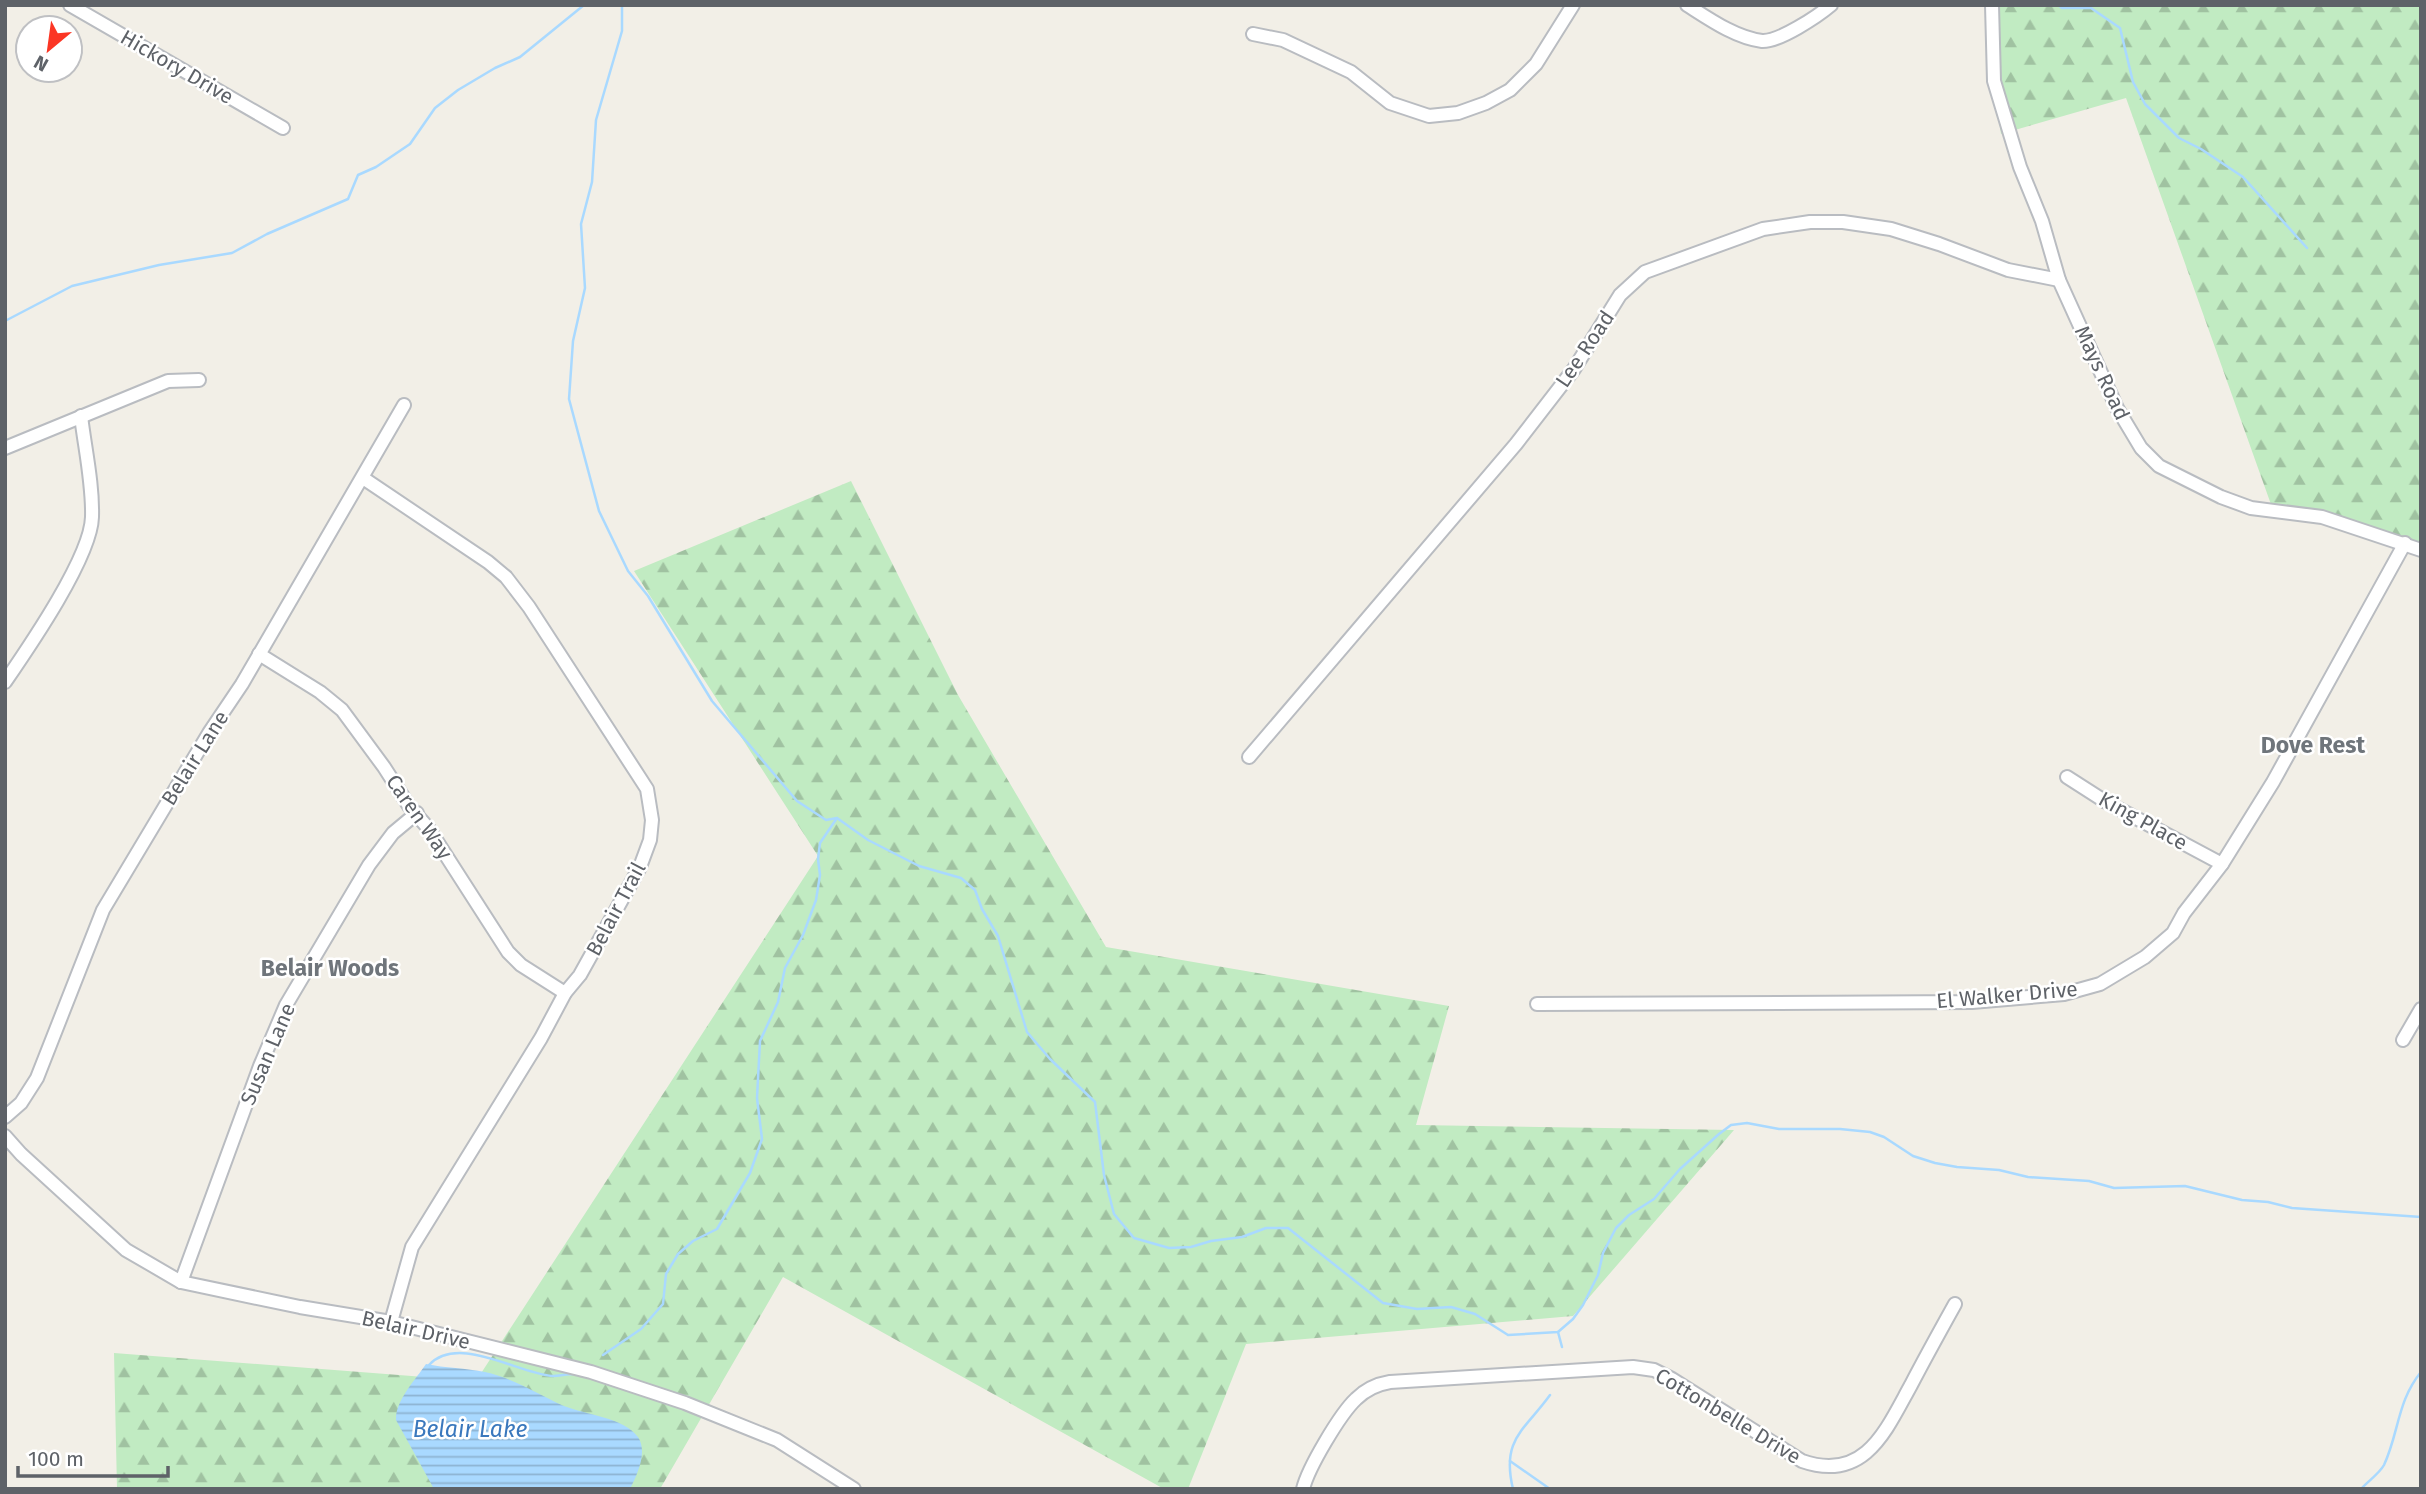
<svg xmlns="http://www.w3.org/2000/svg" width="2426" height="1494" font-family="'Fira Sans',sans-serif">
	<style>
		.forest { fill: url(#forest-firs) }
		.water { fill: url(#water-rules) }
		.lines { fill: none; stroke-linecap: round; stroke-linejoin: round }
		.stream { stroke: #a9d9ff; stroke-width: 2.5 }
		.minor-casing { stroke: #b9bcc1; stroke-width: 16 }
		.minor { stroke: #fff; stroke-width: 12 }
		.labels { text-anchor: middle; stroke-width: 5; stroke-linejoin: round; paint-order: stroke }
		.street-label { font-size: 21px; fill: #5e6268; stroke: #fff }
		.neighbourhood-label { font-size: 23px; font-weight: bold; fill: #6f757b; stroke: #fff }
		.water-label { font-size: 23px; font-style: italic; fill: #3a78bd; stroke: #fff }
	</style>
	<defs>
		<pattern id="forest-firs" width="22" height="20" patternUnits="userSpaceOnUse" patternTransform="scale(1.75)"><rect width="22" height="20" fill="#c1ebc2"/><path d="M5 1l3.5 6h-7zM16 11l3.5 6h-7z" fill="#a0c2a1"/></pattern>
		<pattern id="water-rules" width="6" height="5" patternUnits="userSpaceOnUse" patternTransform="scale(1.75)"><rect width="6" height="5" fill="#a9d9ff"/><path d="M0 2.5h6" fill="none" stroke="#8db3d2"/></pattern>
	</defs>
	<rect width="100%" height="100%" fill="#f2efe7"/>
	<g class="forest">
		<path d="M1985 5H2421V554L2354 526 2273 510 2126 98 2001 134 1990 60Z"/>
		<path d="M851 481 958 695 1106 947 1449 1006 1416 1125 1734 1130 1573 1316 1246 1344 1188 1489H1164L783 1277 660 1489H117L114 1353 476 1381 818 856 634 571Z"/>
	</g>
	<path class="water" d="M426 1364C445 1368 466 1368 485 1372 513 1378 539 1395 564 1406 586 1415 623 1417 638 1437 648 1452 637 1475 630 1489H434L396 1420C395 1401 416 1379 426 1364Z"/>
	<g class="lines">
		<g class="stream">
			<path d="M622 5V31L596 120 592 182 581 224 585 288 573 341 569 399 599 511 628 571 648 596 712 701 797 801 826 820 837 818 868 840 919 866 961 878 975 890 982 909 998 936 1027 1032 1050 1059 1095 1102 1104 1175 1114 1214 1134 1238 1169 1248 1191 1247 1211 1241 1242 1237 1266 1228H1288L1383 1303 1417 1309 1451 1307 1475 1314 1508 1335 1558 1332 1573 1319 1583 1305 1598 1275 1603 1253 1616 1228 1629 1215 1654 1199 1680 1169 1719 1134 1731 1125 1747 1123 1779 1129H1840L1870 1132 1884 1137 1913 1156 1935 1163 1957 1167 1999 1170 2028 1177 2089 1181 2114 1188 2185 1186 2242 1200 2268 1202 2292 1208 2421 1217"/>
			<path d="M2058 5 2062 8H2091L2120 28 2133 82 2145 104 2179 138 2201 149 2243 177 2307 248"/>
			<path d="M5 321 72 286 159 265 232 253 267 234 348 199 358 175 376 167 410 144 435 108 458 90 495 68 520 57 584 5"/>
			<path d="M1558 1332 1562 1347"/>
			<path d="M603 1355 641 1329 663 1304 666 1274 678 1254 693 1241 717 1229 750 1173 762 1139 757 1098 760 1041 778 1002 785 968 803 935 816 900 820 875 818 859 820 843 837 818"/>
			<path d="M429 1365C458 1334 517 1373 552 1376 559 1376 567 1374 574 1374"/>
			<path d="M1510 1461 1550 1489"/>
			<path d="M1513 1489C1501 1439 1524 1431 1550 1395"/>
			<path d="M2361 1489C2368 1481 2379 1474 2384 1465 2399 1433 2397 1401 2421 1372"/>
		</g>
		<g class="minor-casing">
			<g id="minor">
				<path d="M70 5 283 128"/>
				<path d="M1687 5C1709 19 1736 38 1762 41 1779 42 1818 16 1831 5"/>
				<path d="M1992 5 1994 81 2020 167 2042 221 2059 280 2117 408 2141 448 2159 466 2221 497 2251 508 2322 517 2421 550"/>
				<path d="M1253 34 1283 40 1351 72 1390 103 1429 116 1458 113 1486 103 1510 90 1536 64 1573 5"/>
				<path d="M5 448 168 381 199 380"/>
				<path d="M363 478 488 562 506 577 529 607 647 789 652 820 650 840 640 867 580 975 565 993 541 1038 412 1247 391 1322"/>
				<path d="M259 654 320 692 342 710 384 767 409 806 429 829 508 952 521 965 565 993"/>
				<path d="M5 682C29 647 91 557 92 517 93 484 85 449 81 416"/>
				<path d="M1249 757 1516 444 1574 369 1620 295 1645 272 1763 229 1810 222H1843L1891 229 1939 244 2008 270 2059 280"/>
				<path d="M2067 777 2106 802 2222 864"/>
				<path d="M1537 1004 1972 1002 2064 994 2100 984 2145 957 2173 933 2184 913 2222 864 2273 782 2405 543"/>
				<path d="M2403 1040 2421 1009"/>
				<path d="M5 1117 21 1103 37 1078 103 910 209 733 242 684 404 405"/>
				<path d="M5 1136 21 1154 126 1250 181 1282 300 1307 391 1322 591 1372 685 1403 777 1440 854 1489"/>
				<path d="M181 1282 260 1066 286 1005 369 865 393 833 417 813"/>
				<path d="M1303 1489C1308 1468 1340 1414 1356 1399 1365 1390 1378 1384 1390 1382L1633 1367 1654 1370 1672 1379 1802 1461C1865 1483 1886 1430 1911 1385 1925 1358 1940 1331 1955 1304"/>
			</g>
		</g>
		<use href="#minor" class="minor"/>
	</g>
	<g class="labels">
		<g class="street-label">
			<text transform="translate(177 67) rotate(30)" y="7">Hickory Drive</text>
			<text transform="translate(1585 349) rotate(-56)" y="7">Lee Road</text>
			<text transform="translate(2102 373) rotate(65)" y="7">Mays Road</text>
			<text transform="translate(195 758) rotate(-58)" y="7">Belair Lane</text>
			<text transform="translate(419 817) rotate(55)" y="7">Caren Way</text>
			<text transform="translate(2143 821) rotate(29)" y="7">King Place</text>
			<text transform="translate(616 909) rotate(-62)" y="7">Belair Trail</text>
			<text transform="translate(2007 995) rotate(-5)" y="7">El Walker Drive</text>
			<text transform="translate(268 1054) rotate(-67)" y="7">Susan Lane</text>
			<text transform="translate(416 1330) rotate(13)" y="7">Belair Drive</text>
			<text transform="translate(1728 1416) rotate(31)" y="7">Cottonbelle Drive</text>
		</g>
		<g class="neighbourhood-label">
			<text x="2313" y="753">Dove Rest</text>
			<text x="330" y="976">Belair Woods</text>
		</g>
		<g class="water-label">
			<text x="470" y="1437">Belair Lake</text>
		</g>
	</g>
	<rect width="2426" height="1494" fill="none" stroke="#5e6268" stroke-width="14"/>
	<g transform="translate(49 49) rotate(209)"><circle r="33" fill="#ffffff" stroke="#bfc0c3" stroke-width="2"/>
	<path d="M0-5L12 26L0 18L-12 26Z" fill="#fb3624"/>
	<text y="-10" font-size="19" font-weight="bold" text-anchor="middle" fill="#5e6268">N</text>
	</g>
	<path d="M18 1466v10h150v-10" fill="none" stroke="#5e6268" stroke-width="3.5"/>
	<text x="28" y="1466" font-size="21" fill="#5e6268" stroke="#ffffff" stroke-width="5" paint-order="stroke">100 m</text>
</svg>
